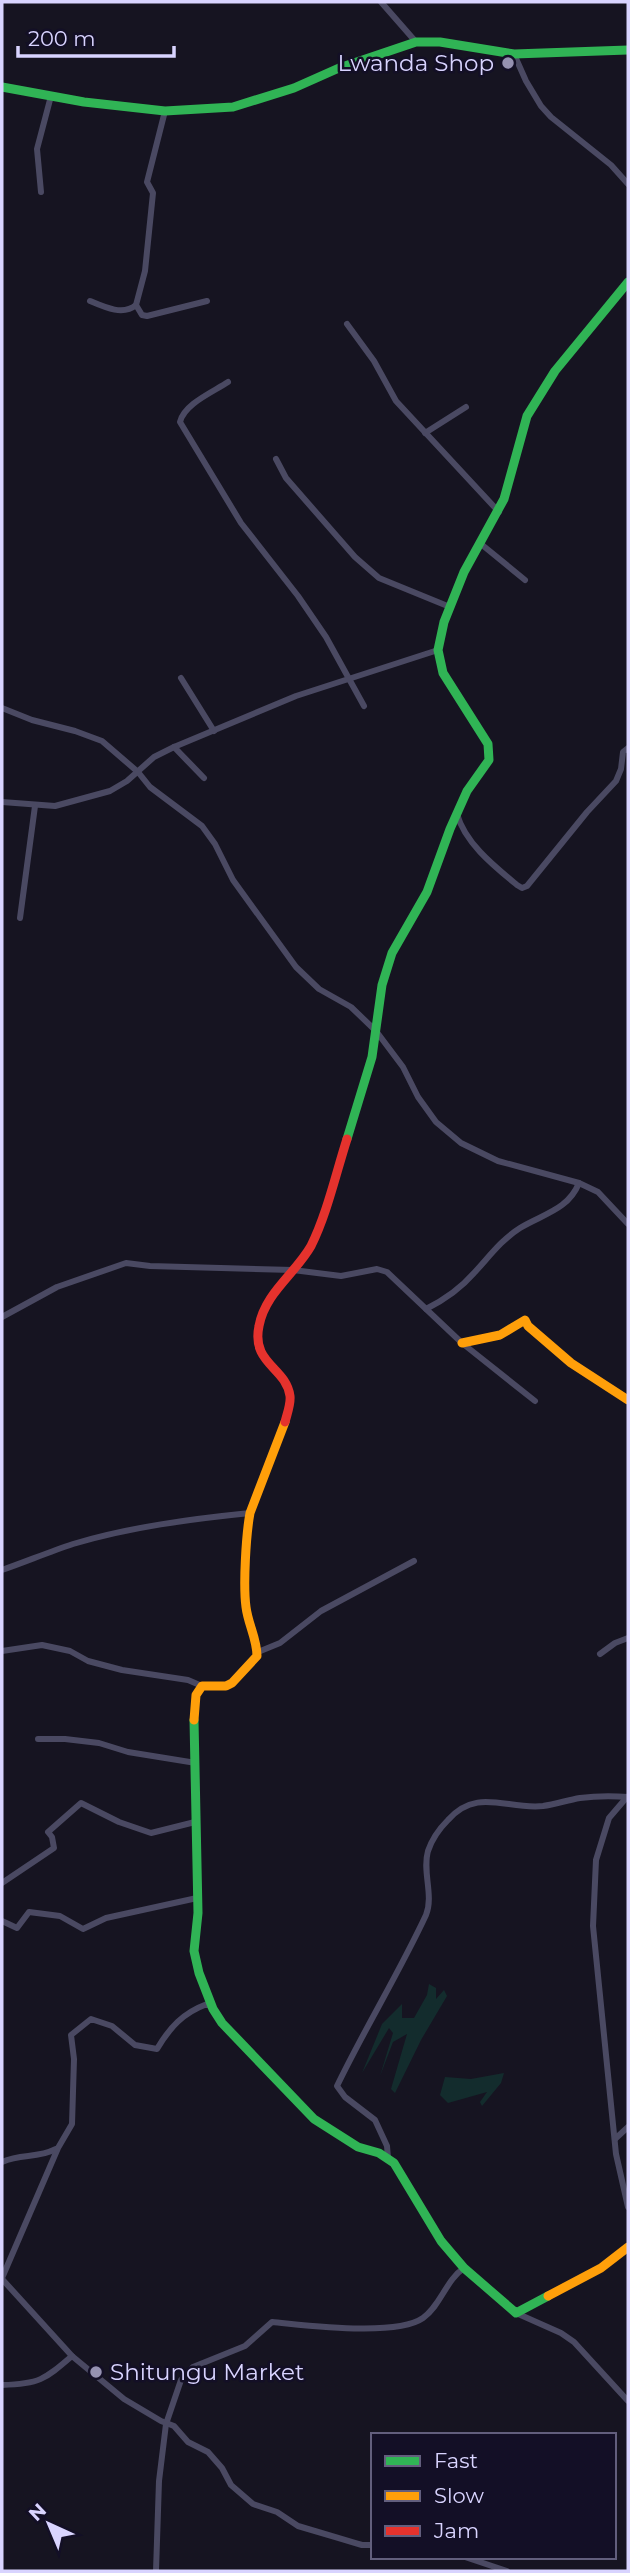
<svg xmlns="http://www.w3.org/2000/svg" width="630" height="2573" font-family="Montserrat,sans-serif">
	<style>
		.green { fill: #132c2d }
		.lines { fill: none; stroke-linecap: round; stroke-linejoin: round }
		.street { stroke: #4a4962; stroke-width: 6 }
		.fast { stroke: #30b455; stroke-width: 9 }
		.slow { stroke: #ff9f0a; stroke-width: 9 }
		.jam { stroke: #e5322d; stroke-width: 9 }
		.poi-dot { fill: #9591b1; stroke: #130f26; stroke-width: 2.5 }
		.labels { text-anchor: middle; stroke-width: 5; stroke-linejoin: round; paint-order: stroke }
		.poi-label { font-size: 23px; fill: #d9d4ff; stroke: #130f26; text-anchor: end }
	</style>
	<rect width="100%" height="100%" fill="#161421"/>
	<g class="green">
		<path d="M429 1984 436 1988V1999L444 1990 447 1996 421 2040 395 2093 391 2089 407 2034 393 2042 380 2076 393 2033 389 2028 362 2073 382 2024 402 2004V2018H414L427 1995Z"/>
		<path d="M504 2073 501 2083 482 2106 480 2102 487 2092 448 2103 440 2095 445 2077 471 2079Z"/>
	</g>
	<g class="lines">
		<g class="street">
			<path d="M381 2 416 42"/>
			<path d="M514 54 526 81 541 106 551 117 611 165 628 184"/>
			<path d="M165 111 147 182 153 193 145 271 136 305 142 315 147 316 207 301"/>
			<path d="M41 192 37 149 51 96"/>
			<path d="M90 301C104 307 123 316 136 305"/>
			<path d="M347 324 374 361 396 401 499 512"/>
			<path d="M228 382C213 392 184 404 180 422L241 523 298 596 326 637 364 706"/>
			<path d="M425 433 466 407"/>
			<path d="M276 459 286 478 355 557 379 578 450 607"/>
			<path d="M481 544 525 580"/>
			<path d="M181 678 214 731"/>
			<path d="M2 708 32 720 75 731 102 741 138 772 150 787 202 826 215 844 233 880 296 967 319 989 351 1007 376 1031 403 1067 418 1097 436 1122 461 1143 498 1161 579 1183 598 1192 628 1224"/>
			<path d="M174 747 204 778"/>
			<path d="M2 802 55 806 110 791 127 781 154 757 174 747 296 696 438 650"/>
			<path d="M457 814C465 843 494 866 517 885L522 888 527 886 587 812 616 781 621 769 623 752 628 748"/>
			<path d="M20 918 35 806"/>
			<path d="M426 1309C444 1300 461 1288 474 1273 489 1257 501 1240 520 1228 543 1214 568 1210 579 1183"/>
			<path d="M2 1317 57 1287 126 1263 150 1266 293 1270 341 1276 377 1269 387 1272 462 1343 535 1401"/>
			<path d="M2 1570C25 1562 49 1552 73 1544 130 1527 191 1519 250 1513"/>
			<path d="M2 1651 42 1645 70 1651 88 1661 122 1670 188 1680 202 1686"/>
			<path d="M258 1652 280 1643 321 1611 414 1561"/>
			<path d="M600 1654 615 1643 628 1638"/>
			<path d="M38 1739H65L99 1743 128 1752 196 1763"/>
			<path d="M627 1797 609 1818 596 1860 593 1926 616 2154 628 2207"/>
			<path d="M2 1883 54 1848 52 1837 48 1832 81 1803 119 1822 151 1833 195 1822"/>
			<path d="M2 1921 17 1928 29 1912 60 1916 83 1929 106 1918 197 1898"/>
			<path d="M615 2139 628 2127"/>
			<path d="M388 2158 387 2146 375 2120 345 2097 337 2086C365 2028 399 1973 426 1915 434 1895 422 1872 428 1851 432 1839 439 1829 448 1820 477 1787 507 1810 543 1806 556 1804 568 1800 580 1798 596 1796 612 1796 628 1797"/>
			<path d="M2 2162C22 2153 36 2159 56 2149"/>
			<path d="M2 2278 58 2148 72 2124 74 2059 71 2035 91 2019 112 2026 135 2045 157 2049C170 2027 183 2013 207 2004L212 2008"/>
			<path d="M2 2279 72 2356"/>
			<path d="M516 2313 561 2333 574 2342 628 2401"/>
			<path d="M2 2385C39 2384 44 2380 72 2356L124 2399 161 2421 174 2426 188 2442 208 2452 222 2468 231 2485 253 2504 277 2512 298 2526 362 2545H373"/>
			<path d="M465 2557 507 2571"/>
			<path d="M156 2571 159 2481 166 2424 181 2380 193 2367 245 2346 272 2322C306 2325 396 2337 423 2318 441 2305 446 2280 464 2268"/>
		</g>
		<g class="fast">
			<path d="M2 87 84 102 165 111 233 107 294 88 339 68 416 42H440L514 54 628 50"/>
			<path d="M347 1139 372 1057 382 985 392 953 427 892 450 829 467 791 489 760 488 744 443 673 438 650 444 622 464 572 504 499 527 416 555 371 628 282"/>
			<path d="M194 1720 198 1913 194 1951 199 1973 213 2009 222 2023 314 2119 358 2147 379 2153 394 2163 441 2241 464 2268 516 2313 548 2296"/>
		</g>
		<g class="slow">
			<path d="M462 1343 500 1335 525 1320 528 1326 571 1363 628 1400"/>
			<path d="M194 1720 196 1695 202 1686H226L232 1683 257 1656C257 1639 248 1624 246 1607 243 1585 246 1535 250 1513L285 1422"/>
			<path d="M548 2296 601 2268 628 2247"/>
		</g>
		<path class="jam" d="M285 1422C287 1414 291 1404 290 1396 286 1367 251 1364 259 1326 265 1293 295 1274 311 1246 327 1214 336 1173 347 1139"/>
	</g>
	<g class="poi-dot">
		<circle cx="508" cy="63" r="7"/>
		<circle cx="96" cy="2372" r="7"/>
	</g>
	<g class="labels">
		<g class="poi-label">
			<text x="494" y="71">Lwanda Shop</text>
			<text x="110" y="2380" text-anchor="start">Shitungu Market</text>
		</g>
	</g>
	<rect width="630" height="2573" fill="none" stroke="#d9d4ff" stroke-width="7"/>
	<rect x="371" y="2433" width="245" height="126" fill="#130f26" stroke="#625e7d" stroke-width="2"/>
	<rect x="385" y="2456" width="35" height="10" fill="#30b455" stroke="#625e7d" stroke-width="2"/>
	<text x="434" y="2468" font-size="21" fill="#d9d4ff">Fast</text>
	<rect x="385" y="2491" width="35" height="10" fill="#ff9f0a" stroke="#625e7d" stroke-width="2"/>
	<text x="434" y="2503" font-size="21" fill="#d9d4ff">Slow</text>
	<rect x="385" y="2526" width="35" height="10" fill="#e5322d" stroke="#625e7d" stroke-width="2"/>
	<text x="434" y="2538" font-size="21" fill="#d9d4ff">Jam</text>
	<g transform="translate(49 2524) rotate(316)" stroke="#130f26" stroke-width="5" paint-order="stroke">
	<path d="M0-5L12 26L0 18L-12 26Z" fill="#d9d4ff"/>
	<text y="-10" font-size="19" font-weight="bold" text-anchor="middle" fill="#d9d4ff">N</text>
	</g>
	<path d="M18 46v10h156v-10" fill="none" stroke="#d9d4ff" stroke-width="3.5"/>
	<text x="28" y="46" font-size="21" fill="#d9d4ff" stroke="#130f26" stroke-width="5" paint-order="stroke">200 m</text>
</svg>
